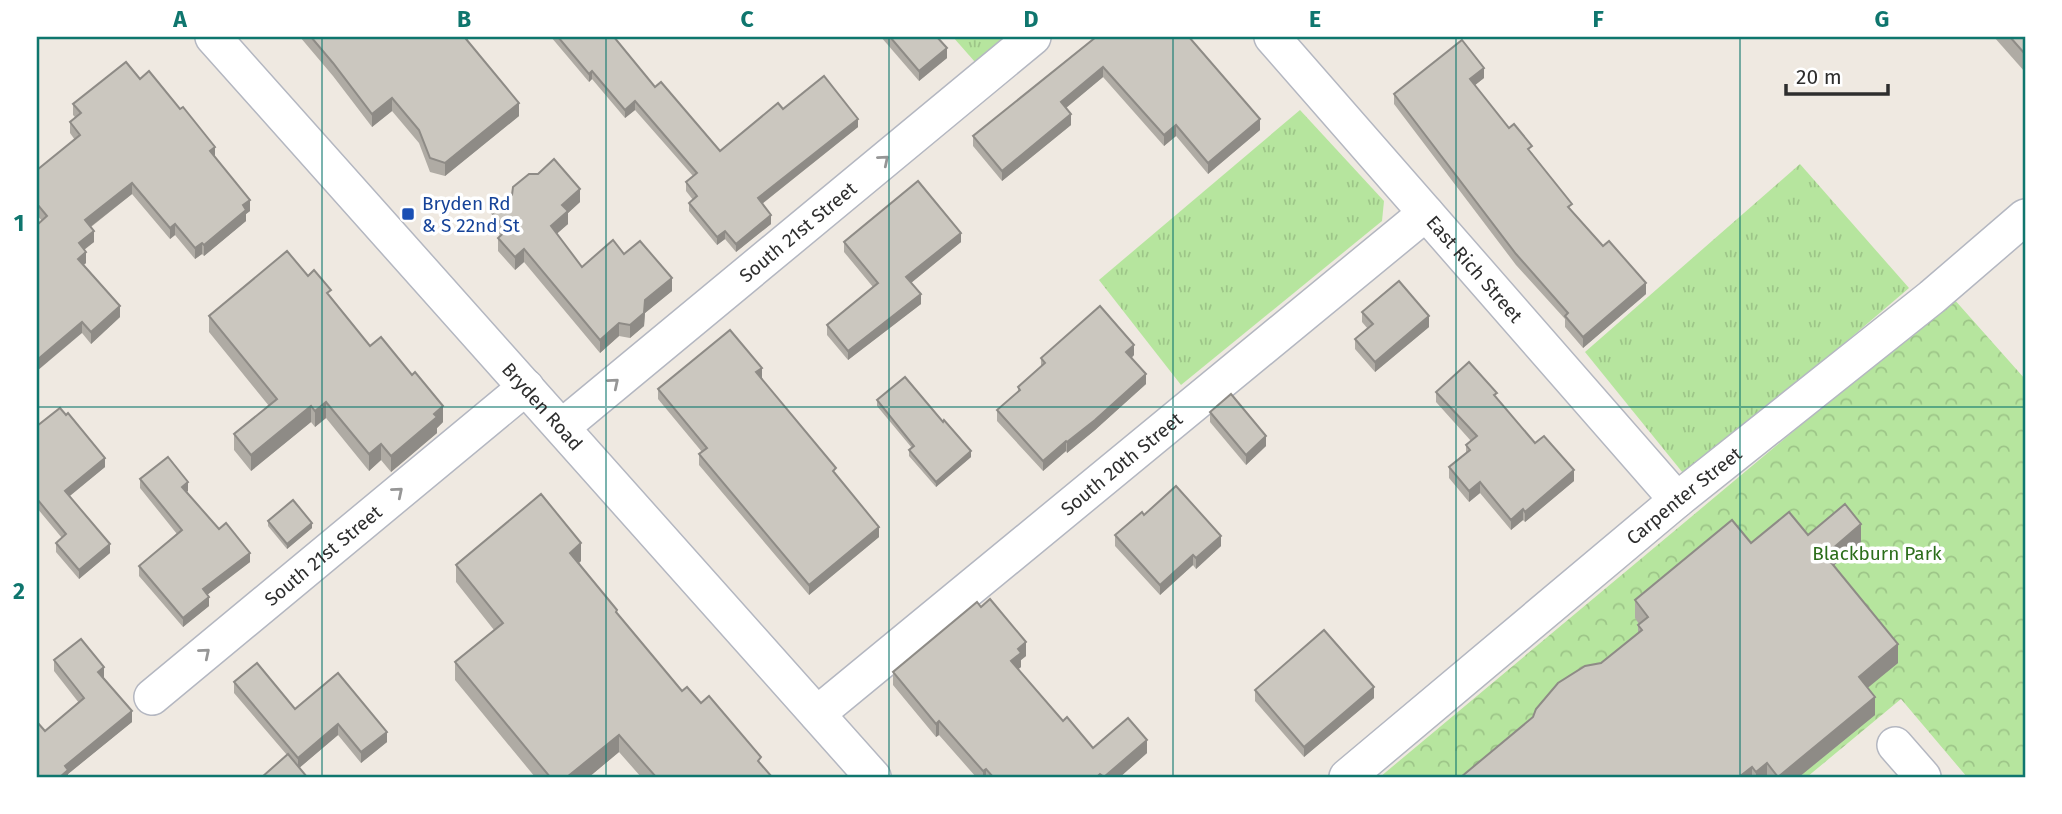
<svg xmlns="http://www.w3.org/2000/svg" width="2062" height="814" font-family="'Fira Sans',sans-serif">
	<style>
		.grass { fill: url(#grass-tufts) }
		.park { fill: url(#park-crowns) }
		.lines { fill: none; stroke-linecap: round; stroke-linejoin: round }
		.minor-casing { stroke: #b4b7c1; stroke-width: 38 }
		.minor { stroke: #fff; stroke-width: 35 }
		.wall { fill: #afaba4 }
		.shaded-wall { fill: #8e8b86 }
		.building { fill: #cbc7bf; stroke: #8e8b86; stroke-width: 2 }
		.oneway { stroke: #969696 }
		.grid { fill: none; stroke: #0f766e; stroke-width: 2; stroke-opacity: 0.55 }
		.transit-dot { fill: #1a4fb4; stroke: #fff; stroke-width: 2.5 }
		.labels { text-anchor: middle; stroke-width: 7; stroke-linejoin: round; paint-order: stroke }
		.transit-label { font-size: 19px; fill: #164399; stroke: #fff; text-anchor: start }
		.street-label { font-size: 19px; fill: #2e2e2e; stroke: #fff }
		.park-label { font-size: 19px; fill: #2c6e1b; stroke: #fff }
		.neatline { fill: none; stroke: #0f766e; stroke-width: 2.5 }
		.grid-label { font-size: 23px; text-anchor: middle; font-weight: bold; fill: #0f766e }
	</style>
	<defs>
		<pattern id="grass-tufts" width="24" height="20" patternUnits="userSpaceOnUse" patternTransform="scale(1.75)"><rect width="24" height="20" fill="#b6e59e"/><path d="M3 7l-1-3M5 7V3M7 7l1-3M15 17l-1-3M17 17v-4M19 17l1-3" fill="none" stroke="#9dc588"/></pattern>
		<pattern id="park-crowns" width="20" height="18" patternUnits="userSpaceOnUse" patternTransform="scale(1.75)"><rect width="20" height="18" fill="#b6e59e"/><path d="M2 6a3 3 0 1 1 6 0M12 15a3 3 0 1 1 6 0" fill="none" stroke="#9dc588"/></pattern>
	</defs>
	<rect width="100%" height="100%" fill="#efe9e1"/>
	<g class="grass">
		<path d="M953 37H1006L975 62Z"/>
		<path d="M1300 110 1384 201 1382 221 1181 385 1099 280Z"/>
		<path d="M1800 164 1909 288 1687 478 1585 352Z"/>
	</g>
	<path class="park" d="M1953 298 2025 379V777H1967L1901 699 1807 777H1380Z"/>
	<g class="lines">
		<g class="minor-casing">
			<g id="minor">
				<path id="s1" d="M213 37 873 777"/>
				<path id="s2" d="M1272 37 1677 500"/>
				<path id="s3" d="M562 427 1033 37"/>
				<path id="s4" d="M152 697 526 387"/>
				<path id="s5" d="M817 714 1426 213"/>
				<path d="M1895 745 1923 777"/>
				<path id="s6" d="M1347 777 1677 500 1932 297 2025 217"/>
			</g>
		</g>
		<use href="#minor" class="minor"/>
	</g>
	<g class="wall">
		<path d="M300 37H467L468 41 519 116 445 176 430 172 419 143 392 111 372 127 333 76Z"/>
		<path d="M551 37H614L655 87 720 151 783 109 858 127 762 204 771 224 736 252 725 239 717 245 689 211V203L693 200 686 191V182L693 176 635 110 625 118 592 79 589 82Z"/>
		<path d="M881 37H937L947 58 919 81Z"/>
		<path d="M1096 37 1260 130 1208 174 1176 136 1164 146 1103 77 1066 108 1071 125 1002 181 973 146V136Z"/>
		<path d="M1994 37H2025V72Z"/>
		<path d="M1484 78 1475 85 1509 128 1532 153 1572 211 1646 294 1583 348 1565 327V319L1516 265 1394 104V94Z"/>
		<path d="M140 79 215 158 250 211 246 214V221L204 256 202 254 195 259 175 235 170 239 132 194 91 227 94 242 84 249 86 263 83 265 120 317 91 344 82 333 42 221 37 215V170L75 140 70 133V122L76 118 73 115V104Z"/>
		<path d="M580 202 568 213V224L557 233 582 267 624 254 672 291 645 313 644 326 630 338 619 336 600 353 524 262 515 270 498 251V238L500 235 492 226V213Z"/>
		<path d="M844 242H961L911 283 921 304 848 360 827 335V325L873 287 844 252Z"/>
		<path d="M308 276 331 297 370 346 443 422 437 428V433L391 472 381 460 369 471 326 418 315 427 311 422 251 471 234 450V434L269 406 209 332V316Z"/>
		<path d="M1362 312 1429 327 1375 372 1355 349V339L1368 329 1362 322Z"/>
		<path d="M1134 355 1132 358 1146 384 1095 430 1067 453 1066 451 1043 471 997 421V410L1018 392V387L1041 366V358Z"/>
		<path d="M761 378 836 475 879 537 809 595 699 465V454L702 452 658 399V389Z"/>
		<path d="M1436 392 1497 399 1535 443 1574 481 1525 522 1523 520 1511 530 1480 493 1469 502 1449 478V467L1466 453V445L1471 441 1436 402Z"/>
		<path d="M877 400 971 457 936 487 909 456V450L912 448 877 406Z"/>
		<path d="M1210 412 1266 446 1246 465 1210 422Z"/>
		<path d="M37 426 105 467 69 496 110 553 79 579 56 552V543L62 538 37 508Z"/>
		<path d="M140 479 188 491 186 492 219 529 250 562 207 595 209 606 183 627 139 576V566L177 534 140 488Z"/>
		<path d="M1144 515 1221 546 1196 569 1193 565 1160 595 1115 546V535Z"/>
		<path d="M268 521 312 528 287 549 268 526Z"/>
		<path d="M1808 535 1861 542 1833 566 1898 663 1867 687 1875 715 1799 777H1461L1638 633V625L1639 624 1635 618V600Z"/>
		<path d="M581 561 579 563 617 613 682 691 701 703 761 765 772 777H641L619 752 589 777H535L455 680V662L494 630 456 582V565Z"/>
		<path d="M981 607 1026 656 1021 660V667L1018 669 1063 721 1093 748 1147 753 1120 777H976L939 735 936 737 893 685V672Z"/>
		<path d="M54 660 104 678 132 722 68 774V777L45 731 79 703 54 671Z"/>
		<path d="M234 682 295 709 387 742 361 763 338 735 299 768 287 755 234 693Z"/>
		<path d="M1255 690 1374 698 1304 757 1255 701Z"/>
	</g>
	<g class="shaded-wall">
		<path d="M947 48V58L919 81V71Z"/>
		<path d="M1103 67V77L1061 112V102Z"/>
		<path d="M1484 68V78L1470 89V79Z"/>
		<path d="M592 71V79L589 82V74Z"/>
		<path d="M392 98V111L372 127V114Z"/>
		<path d="M635 101V110L625 118V110Z"/>
		<path d="M519 103V116L445 176V163Z"/>
		<path d="M1071 114V125L1002 181V171Z"/>
		<path d="M858 119V127L758 207V198Z"/>
		<path d="M1260 119V130L1208 174V163Z"/>
		<path d="M1176 125V136L1164 146V135Z"/>
		<path d="M215 147V158L210 151Z"/>
		<path d="M132 183V194L85 231V220Z"/>
		<path d="M580 189V202L568 213V224L551 239V226L562 205Z"/>
		<path d="M250 200V211L246 214V221L204 256V245L243 205Z"/>
		<path d="M771 215V224L736 252V244Z"/>
		<path d="M175 224V235L170 239V228Z"/>
		<path d="M94 231V242L79 254V243Z"/>
		<path d="M725 231V239L717 245V237Z"/>
		<path d="M961 233V242L906 287V277Z"/>
		<path d="M202 243V254L195 259V248Z"/>
		<path d="M524 249V262L515 270V257Z"/>
		<path d="M86 252V263L78 270V259Z"/>
		<path d="M672 278V291L645 313 644 326 630 338V325L645 300Z"/>
		<path d="M1646 283V294L1583 348V337Z"/>
		<path d="M921 294V304L848 360V351Z"/>
		<path d="M120 306V317L91 344V332Z"/>
		<path d="M1429 316V327L1375 372V362Z"/>
		<path d="M82 322V333L37 371V360Z"/>
		<path d="M619 323V336L600 353V340Z"/>
		<path d="M1134 345V355L1126 362V352Z"/>
		<path d="M762 368V378L756 383V372Z"/>
		<path d="M1146 374V384L1095 430 1067 453V442Z"/>
		<path d="M326 402V418L315 427V411Z"/>
		<path d="M311 406V422L251 471V455Z"/>
		<path d="M443 406V422L437 428V433L391 472V456Z"/>
		<path d="M1266 436V446L1246 465V455Z"/>
		<path d="M1066 441V451L1043 471V461Z"/>
		<path d="M381 444V460L369 471V454Z"/>
		<path d="M971 451V457L936 487V482Z"/>
		<path d="M105 458V467L65 500V491Z"/>
		<path d="M1574 470V481L1525 522V512Z"/>
		<path d="M188 482V491L182 496V487Z"/>
		<path d="M1480 482V493L1469 502V491Z"/>
		<path d="M1523 509V520L1511 530V520Z"/>
		<path d="M312 523V528L287 549V544Z"/>
		<path d="M1861 524V542L1825 573V555Z"/>
		<path d="M879 527V537L809 595V585Z"/>
		<path d="M1221 536V546L1196 569V558Z"/>
		<path d="M581 543V561L570 570V553Z"/>
		<path d="M110 544V553L79 579V570Z"/>
		<path d="M250 553V562L203 598V589Z"/>
		<path d="M1193 555V565L1160 595V585Z"/>
		<path d="M209 597V606L183 627V618Z"/>
		<path d="M1026 642V656L1021 660V667L1011 675V661L1018 649Z"/>
		<path d="M1898 644V663L1859 695V677Z"/>
		<path d="M104 667V678L98 672Z"/>
		<path d="M1374 687V698L1304 757V747Z"/>
		<path d="M1875 697V715L1799 777H1778Z"/>
		<path d="M132 711V722L68 774V777H60L65 766Z"/>
		<path d="M939 721V735L936 737V724Z"/>
		<path d="M338 724V735L298 769V758Z"/>
		<path d="M387 732V742L361 763V752Z"/>
		<path d="M619 735V752L589 777H567Z"/>
		<path d="M1147 740V753L1120 777H1104Z"/>
		<path d="M1767 763V777H1756V772Z"/>
		<path d="M1752 767V777H1739Z"/>
		<path d="M986 769V777H983V771Z"/>
	</g>
	<g class="building">
		<path d="M311 37H467L468 38 466 39 519 103 445 163 430 158 419 130 392 98 372 114 333 63Z"/>
		<path d="M558 37H614L655 87 661 82 720 151 778 103 783 109 824 76 858 119 758 198 771 215 736 244 725 231 717 237 689 203 697 196 686 182 697 173 635 101 625 110 592 71 589 74Z"/>
		<path d="M890 37H937L947 48 919 71Z"/>
		<path d="M1096 37H1189L1260 119 1208 163 1176 125 1164 135 1103 67 1061 102 1071 114 1002 171 973 136Z"/>
		<path d="M2010 37H2025V54Z"/>
		<path d="M1462 40 1484 68 1470 79 1509 128 1514 124 1532 146 1528 149 1572 204 1568 207 1603 246 1609 241 1646 283 1583 337 1565 316 1568 313 1516 254 1394 94Z"/>
		<path d="M126 62 140 79 149 71 180 109 183 107 215 147 210 151 250 200 243 205 246 210 204 245 202 243 195 248 175 224 170 228 132 183 85 220 94 231 79 243 86 252 78 259 120 306 91 332 82 322 37 360V225L47 216 37 204V170L80 135 70 122 81 113 73 104Z"/>
		<path d="M554 159 580 189 562 205 568 211 551 226 582 267 613 240 624 254 640 241 672 278 645 300 644 313 630 325 619 323 600 340 524 249 515 257 498 238 507 230 492 213 512 195 513 187 529 174H538Z"/>
		<path d="M918 181 961 233 906 277 921 294 848 351 827 325 878 283 844 242Z"/>
		<path d="M287 251 308 276 314 270 331 290 327 293 370 346 381 337 412 375 415 372 443 406 434 414 437 417 391 456 381 444 369 454 326 402 315 411 311 406 251 455 234 434 277 399 209 316Z"/>
		<path d="M1399 281 1429 316 1375 362 1355 339 1373 324 1362 312Z"/>
		<path d="M1100 306 1134 345 1126 352 1146 374 1095 420 1067 442 1066 441 1043 461 997 410 1020 390 1018 387 1045 363 1041 358Z"/>
		<path d="M730 330 762 368 756 372 836 468 833 471 879 527 809 585 699 454 707 448 658 389Z"/>
		<path d="M1469 362 1497 393 1494 395 1535 443 1544 436 1574 470 1525 512 1523 509 1511 520 1480 482 1469 491 1449 467 1470 450 1466 445 1477 436 1436 392Z"/>
		<path d="M905 377 943 422 944 420 971 451 936 482 909 450 914 446 877 400Z"/>
		<path d="M1231 394 1266 436 1246 455 1210 412Z"/>
		<path d="M60 408 66 415 68 413 105 458 65 491 110 544 79 570 56 543 66 534 37 499V426Z"/>
		<path d="M168 457 188 482 182 487 219 529 226 523 250 553 203 589 209 597 183 618 139 566 182 530 140 479Z"/>
		<path d="M1176 486 1221 536 1196 558 1193 555 1160 585 1115 535 1142 512 1144 515Z"/>
		<path d="M541 494 581 543 570 553 617 610 616 612 682 691 687 687 701 703 709 696 761 757 758 761 772 777H661L660 776 656 777 619 735 567 777H550L455 662 503 623 456 565Z"/>
		<path d="M293 500 312 523 287 544 268 521Z"/>
		<path d="M1845 504 1861 524 1825 555 1898 644 1859 677 1875 697 1778 777 1767 763 1756 772 1752 767 1739 777H1461L1533 717 1536 709 1558 683 1585 666 1601 663 1642 630 1638 625 1648 617 1635 600 1732 520 1751 543 1789 512 1808 535Z"/>
		<path d="M990 599 1026 642 1018 649 1021 653 1011 661 1063 721 1067 717 1093 748 1128 718 1147 740 1104 777 1100 774 1097 777H993L986 769 983 771 939 721 936 724 893 672 977 602 981 607Z"/>
		<path d="M1324 630 1374 687 1304 747 1255 690Z"/>
		<path d="M81 639 104 667 98 672 132 711 65 766 68 770 60 777H37V722L45 731 84 698 54 660Z"/>
		<path d="M257 663 295 709 338 673 387 732 361 752 338 724 298 758 234 682Z"/>
		<path d="M288 754 307 777H262Z"/>
	</g>
	<defs><path id="oneway-chevron" d="M-2-3.5L2.5 0L-2 3.5" fill="none" stroke-width="1.6" stroke-linecap="round" stroke-linejoin="round" transform="scale(1.75)"/></defs>
	<g class="oneway">
		<use href="#oneway-chevron" transform="translate(884 160) rotate(-40)"/>
		<use href="#oneway-chevron" transform="translate(614 383) rotate(-40)"/>
		<use href="#oneway-chevron" transform="translate(398 492) rotate(-40)"/>
		<use href="#oneway-chevron" transform="translate(205 653) rotate(-40)"/>
	</g>
	<path class="grid" d="M322 37V777M606 37V777M889 37V777M1173 37V777M1456 37V777M1740 37V777M37 407H2025"/>
	<rect class="transit-dot" x="401" y="207" width="14" height="14" rx="3.5"/>
	<g class="labels">
		<g class="transit-label">
			<text x="422" y="210">Bryden Rd<tspan x="422" dy="22">&amp; S 22nd St</tspan></text>
		</g>
		<g class="street-label">
			<text dy="7" stroke="none"><textPath href="#s3" startOffset="306">South 21st Street</textPath></text>
			<text dy="7" stroke="none"><textPath href="#s2" startOffset="308">East Rich Street</textPath></text>
			<text dy="7" stroke="none"><textPath href="#s1" startOffset="495">Bryden Road</textPath></text>
			<text dy="7" stroke="none"><textPath href="#s5" startOffset="394">South 20th Street</textPath></text>
			<text dy="7" stroke="none"><textPath href="#s6" startOffset="439">Carpenter Street</textPath></text>
			<text dy="7" stroke="none"><textPath href="#s4" startOffset="222">South 21st Street</textPath></text>
		</g>
		<g class="park-label">
			<text x="1877" y="560">Blackburn Park</text>
		</g>
	</g>
	<rect width="2062" height="814" fill="none" stroke="#ffffff" stroke-width="77"/>
	<path d="M1786 84v10h102v-10" fill="none" stroke="#2e2e2e" stroke-width="3.5"/>
	<text x="1796" y="84" font-size="21" fill="#2e2e2e" stroke="#ffffff" stroke-width="5" paint-order="stroke">20 m</text>
	<rect x="38" y="38" width="1986" height="738" class="neatline"/>
	<g class="grid-label">
		<text x="180" y="27">A</text>
		<text x="464" y="27">B</text>
		<text x="747" y="27">C</text>
		<text x="1031" y="27">D</text>
		<text x="1315" y="27">E</text>
		<text x="1598" y="27">F</text>
		<text x="1882" y="27">G</text>
		<text x="19" y="231">1</text>
		<text x="19" y="599">2</text>
	</g>
</svg>
